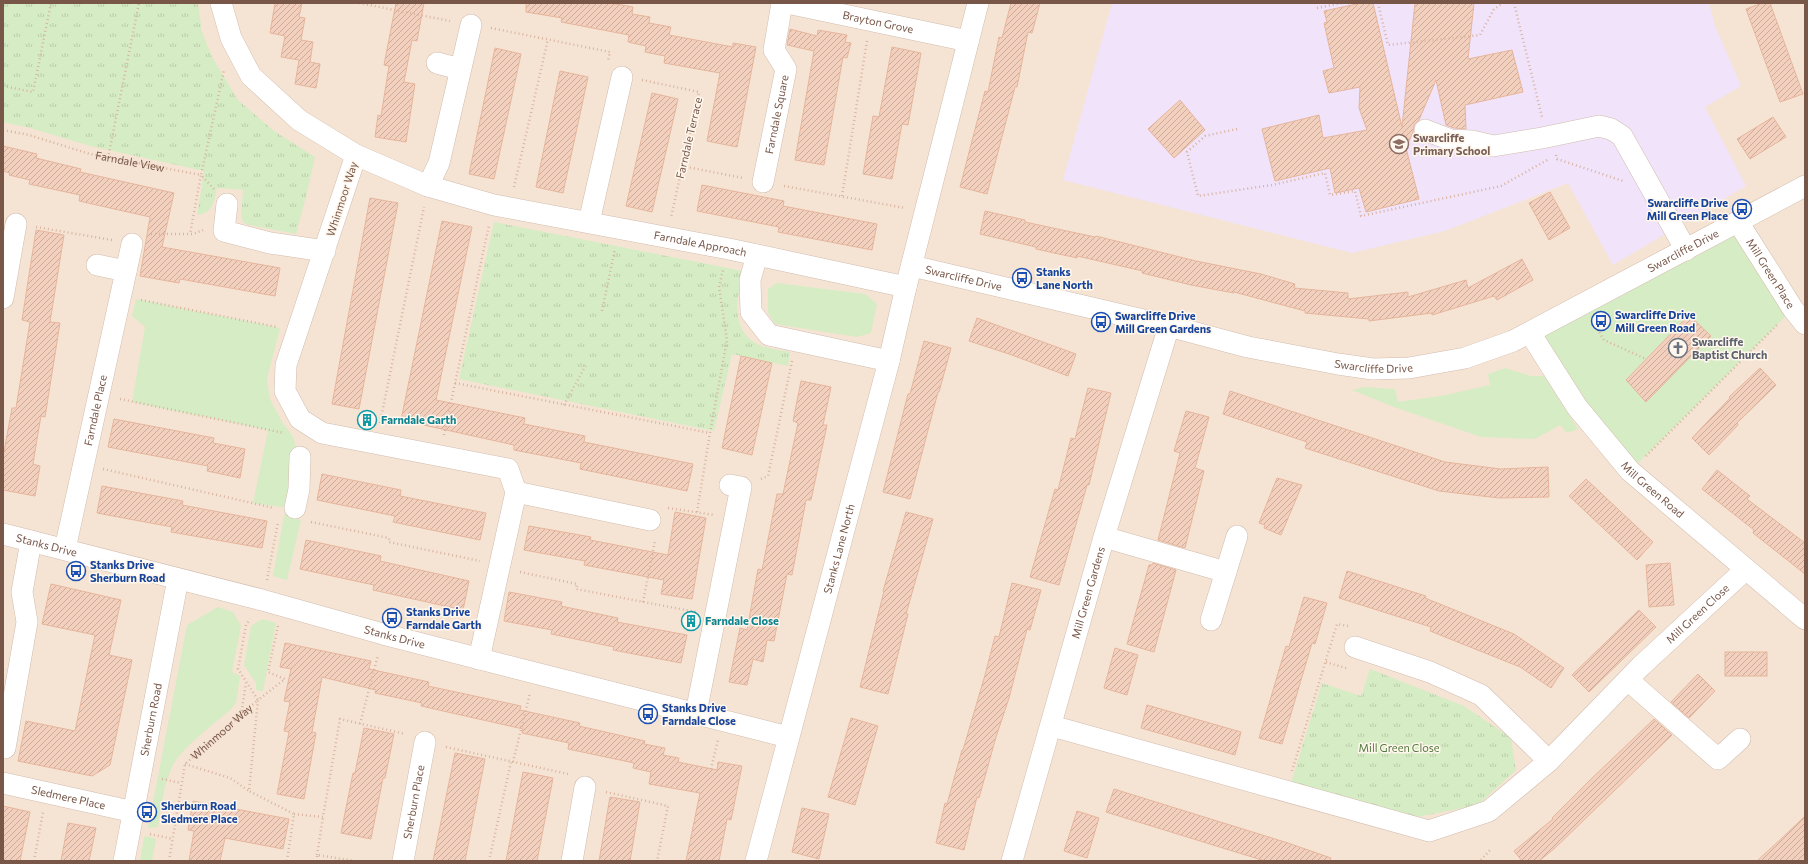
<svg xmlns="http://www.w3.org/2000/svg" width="1808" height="864" font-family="Commissioner,sans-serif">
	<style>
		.residential { fill: #f5e4d4 }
		.education { fill: #f0e3fa }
		.grass { fill: #d6ecc4 }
		.park { fill: url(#park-tufts) }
		.building { fill: url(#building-hatch); stroke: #e7b59c }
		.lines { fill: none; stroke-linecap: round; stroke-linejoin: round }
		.minor-casing { stroke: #d2bcae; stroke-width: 22 }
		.path { stroke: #d9b39f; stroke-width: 2.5; stroke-dasharray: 1 3; stroke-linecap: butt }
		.minor { stroke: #fff; stroke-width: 21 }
		.labels { text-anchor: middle; stroke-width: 3; stroke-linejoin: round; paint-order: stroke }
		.street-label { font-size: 11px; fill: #785749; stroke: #fff7ed }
		.education-label { font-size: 11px; font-weight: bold; fill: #785e54; stroke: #fff7ed; text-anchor: start }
		.transit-label { font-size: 11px; font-weight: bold; fill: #164399; stroke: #fff7ed; text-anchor: start }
		.worship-label { font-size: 11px; font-weight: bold; fill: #5b616d; stroke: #fff7ed; text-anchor: start }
		.culture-label { font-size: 11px; font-weight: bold; fill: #0d838f; stroke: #fff7ed; text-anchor: start }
		.park-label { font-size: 11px; fill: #52783e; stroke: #fff7ed }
	</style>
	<defs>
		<pattern id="park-tufts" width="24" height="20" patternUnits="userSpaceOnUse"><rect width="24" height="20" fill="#d6ecc4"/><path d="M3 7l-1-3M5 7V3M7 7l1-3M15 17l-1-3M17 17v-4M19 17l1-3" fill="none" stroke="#bca"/></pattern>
		<pattern id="building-hatch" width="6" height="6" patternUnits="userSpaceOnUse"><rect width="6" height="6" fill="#f3d0bd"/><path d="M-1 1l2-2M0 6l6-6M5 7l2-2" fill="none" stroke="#caac9c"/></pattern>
	</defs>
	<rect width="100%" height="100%" fill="#fdf3e6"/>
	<rect class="residential" x="3" y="3" width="1802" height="858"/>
	<path class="education" d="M1112 3H1709L1715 26 1741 86 1705 107 1746 186 1613 265 1568 183 1445 231 1352 253 1063 180Z"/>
	<g class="grass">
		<path d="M1738 222 1793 309 1630 471 1530 333Z"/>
		<path d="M777 283 865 294 877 304 871 333 857 337 775 324 768 313V289Z"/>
		<path d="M136 299 280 328 267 379 270 399 282 422 292 435 300 457 292 517 301 520 287 580 273 576 284 516 288 508 253 503 268 430 132 402 145 327 132 316Z"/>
		<path d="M1505 368 1531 376H1544L1578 429 1567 433 1560 425 1535 439 1481 437 1394 407 1352 390 1364 387 1395 389 1398 402 1446 395 1490 385 1488 374Z"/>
		<path d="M218 607 233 612 241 626 232 672 240 676 236 703 231 709C215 723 183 747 173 765 164 783 161 807 158 827L148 828 187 625Z"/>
		<path d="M262 619 276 623 263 691 256 690V683L244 665 251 626Z"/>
		<path d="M146 836 156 839 152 861H140L144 837Z"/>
	</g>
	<g class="park">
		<path d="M3 3H198L202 32 212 57 238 100 274 131 315 157 307 193 296 234 249 225 243 222 241 215 243 190 217 188C214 202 213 213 197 215L204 171 90 146 30 128 3 122Z"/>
		<path d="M494 222 748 272C733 292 731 330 757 344 767 349 780 350 790 352L788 366 732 354 714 431 459 379Z"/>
		<path d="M1370 669 1464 706 1511 738 1516 770 1478 805 1417 817 1291 783 1322 683 1361 696Z"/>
	</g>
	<g class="building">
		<path d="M275 3H302L299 17 305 18 301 40 313 42 310 62 320 64 316 88 295 84 299 60 281 57 285 36 270 33Z"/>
		<path d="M396 3H424L417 41 412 40 404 82 415 84 406 142 375 137 378 115 381 116 389 66 384 65Z"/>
		<path d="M526 3H610L633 7 632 14 650 17 649 23 671 27 669 35 733 47V43L756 47 737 147 707 141 720 73 664 63 665 56 645 52 646 46 628 42 629 35 561 22 562 18 526 12Z"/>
		<path d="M1011 3H1040L1032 33 1028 32 1017 87H1015L987 194 960 187 985 91 988 92 999 37 1002 38Z"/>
		<path d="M1361 3H1373L1402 127 1415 3H1474L1468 59 1512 50 1523 92 1465 105 1466 129 1454 128 1446 125 1436 80 1419 120 1414 125 1413 132 1406 148 1419 199 1366 212 1359 188 1335 193 1330 168 1275 181 1262 129 1319 115 1323 138 1367 130 1359 108 1360 87 1329 93 1323 71 1334 68 1324 23 1327 22 1324 11Z"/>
		<path d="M1762 3H1770L1803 94 1780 102 1746 9Z"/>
		<path d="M790 29 817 36 818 30 847 35 845 42 851 43 847 58 843 57 824 165 795 160 814 51 787 45Z"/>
		<path d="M892 47 921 53 908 125 902 124 892 179 863 174 873 116 879 117Z"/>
		<path d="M495 48 521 54 494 179 469 174Z"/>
		<path d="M560 71 588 77 563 193 536 187Z"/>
		<path d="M652 93 678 99 652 212 626 206Z"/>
		<path d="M1180 100 1205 130 1174 158 1148 129Z"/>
		<path d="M1773 117 1786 137 1750 159 1737 139Z"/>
		<path d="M3 146 37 154 36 158 81 169 80 172 174 193 162 247 280 268 275 296 180 279 179 283 140 276 150 217 79 201 80 195 29 184 30 180 9 175 10 173 3 171Z"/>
		<path d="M702 185 784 201 783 206 877 224 872 250 778 232 779 227 697 211Z"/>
		<path d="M1550 192 1570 228 1549 240 1529 203Z"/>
		<path d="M370 198 398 203 359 409 332 404Z"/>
		<path d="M985 211 1025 220V222L1095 237 1096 236 1196 261 1261 274 1295 284 1294 288 1348 293V299L1408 292V297L1466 280 1468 288 1522 259 1533 280 1497 300 1494 296 1432 315V313L1369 321V319L1305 313V311L1234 292V293L1191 285 1142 273 1143 271 1077 256V258L1036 249V247L980 234Z"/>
		<path d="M442 221 472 227 436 400 525 418 524 424 585 436 584 442 693 464 687 491 580 469 581 463 514 450V445L401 420Z"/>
		<path d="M36 230 64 235 50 322 60 323 45 417 41 416 37 439 33 464 40 466 35 496 3 490V457L12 408H16L30 322 22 320Z"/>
		<path d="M1689 315 1711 336 1646 402 1626 380Z"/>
		<path d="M977 318 1076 354 1068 376 1009 354 969 341Z"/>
		<path d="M924 341 951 348 939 392H938L910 499 883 492 908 394H910Z"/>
		<path d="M741 356 772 363 752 455 722 448Z"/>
		<path d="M1760 368 1776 385 1737 423 1738 425 1709 455 1692 438 1730 398 1729 397Z"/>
		<path d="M801 381 831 387 823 425H827L811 500H806L792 575 787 574 774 641 767 640 763 662 753 659 747 685 729 682 740 628 747 630 758 569 762 570 777 494H783L798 423 793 421Z"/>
		<path d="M1088 388 1111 393 1089 485H1087L1059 585 1030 577 1055 489 1058 490 1071 438 1075 439Z"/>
		<path d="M1230 391 1445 462 1501 469 1548 467 1549 497 1499 498 1439 491 1305 448 1307 442 1223 414Z"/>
		<path d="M1186 411 1209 417 1195 468 1204 471 1185 548 1158 540 1180 453 1174 451Z"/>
		<path d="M114 419 214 438 213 443 245 449 240 478 207 471 208 466 108 447Z"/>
		<path d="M1717 470 1750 496 1747 499 1805 543V574L1753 533 1754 530 1702 489Z"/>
		<path d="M322 474 401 490 400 496 486 513 480 540 393 522 395 516 317 500Z"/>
		<path d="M1277 478 1302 485 1281 535 1264 528 1265 525 1259 523Z"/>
		<path d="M1586 479 1653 542 1637 560 1569 496Z"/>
		<path d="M102 486 183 501 182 505 267 521 262 548 171 532 172 527 97 513Z"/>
		<path d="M675 512 706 518 692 599 661 594 664 580 584 565 585 561 524 550 529 526 591 537 590 540 668 555Z"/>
		<path d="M906 512 933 519 906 614H908L888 694 860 687 884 591H883Z"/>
		<path d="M306 540 381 556 380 561 469 581 463 610 373 590 374 585 300 569Z"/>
		<path d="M1153 563 1176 570 1154 652 1127 644 1149 565H1152Z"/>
		<path d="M1670 563 1674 605 1649 607 1646 565Z"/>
		<path d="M1347 571 1426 596 1425 598 1514 634 1564 668 1551 688 1520 667 1430 631 1431 627 1339 598Z"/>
		<path d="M1012 583 1041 590 1030 630 1027 629 1009 698 996 737 979 798 977 797 964 850 936 843 945 803 947 804 962 750H963L985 675 995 636 999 637Z"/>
		<path d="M51 584 121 600 109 655 132 660 110 765 92 776 18 761 26 721 75 731 95 635 42 624Z"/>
		<path d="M509 592 562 602 561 606 618 618 617 622 687 635 681 663 613 650 614 647 551 634 552 630 504 621Z"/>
		<path d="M1304 597 1327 603 1315 644 1312 643 1282 744 1259 738 1286 646 1289 647Z"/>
		<path d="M1639 610 1656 627 1589 692 1572 675Z"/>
		<path d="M285 643 371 661 369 669 429 682 428 686 521 706 520 710 580 723 579 726 645 741 644 744 665 748 663 755 679 758 678 762 717 770 718 762 742 766 731 820 727 819 719 861H686L700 793 649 784 651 772 633 768 634 763 568 749 569 743 522 733 523 729 421 706 422 703 375 693 376 690 322 677 312 732 316 733 304 799 277 794 289 732 284 731 290 702 284 701 291 669 280 667Z"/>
		<path d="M1115 648 1138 655 1127 695 1104 688Z"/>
		<rect x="1725" y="652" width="42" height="24"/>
		<path d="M1698 674 1715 691 1689 718 1671 702Z"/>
		<path d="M1147 705 1241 732 1235 755 1141 728Z"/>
		<path d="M851 718 878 726 855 805 828 797Z"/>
		<path d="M1654 719 1672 735 1555 848 1539 861H1522L1514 851 1553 819 1552 818 1589 781Z"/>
		<path d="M364 728 394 734 385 778H383L371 839 341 833 353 773H355Z"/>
		<path d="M455 753 485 759 465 861H433Z"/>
		<path d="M523 772 553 778 537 861H506Z"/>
		<path d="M1114 789 1288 843 1331 858 1330 861H1265L1106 812Z"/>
		<path d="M610 797 640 802 630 861H599Z"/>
		<path d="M193 801 289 819 283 849 225 838 220 861H189L194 831 188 830Z"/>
		<path d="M3 806 30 812 20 861H3Z"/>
		<path d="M802 808 829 814 819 859 792 852Z"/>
		<path d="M1077 811 1099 818 1087 858 1064 851Z"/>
		<path d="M1805 816V861H1757L1783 837Z"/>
		<path d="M68 823 96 828 89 861H61Z"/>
	</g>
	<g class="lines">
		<g class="minor-casing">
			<g id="minor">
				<path d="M221 3 231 38 251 76 299 120 356 155 286 365 285 391 300 419 322 433 508 469 516 492 479 659"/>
				<path id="s3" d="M787 3 968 41"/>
				<path d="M437 63 460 69"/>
				<path d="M1425 130 1451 140 1472 141 1493 146 1542 138 1599 126 1611 129 1622 136 1686 250"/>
				<path id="s4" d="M356 155 428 186 494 205 729 249 906 287"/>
				<path id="s5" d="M763 182 786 69 774 50 782 3"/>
				<path d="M428 186 439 163 471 25"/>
				<path d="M227 204 224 231 270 243 325 251"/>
				<path d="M589 222 622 77"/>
				<path id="s6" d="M1738 222 1793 309 1805 324"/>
				<path d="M757 255 750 280 751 312 769 335 889 361"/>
				<path d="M97 265 126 271"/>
				<path id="s7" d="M912 266 1169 326 1248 347 1338 364 1373 369 1409 368 1465 358 1513 341 1805 186"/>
				<path d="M3 298 16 224"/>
				<path id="s8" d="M1530 333 1577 407 1630 471 1805 619"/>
				<path d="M516 492 650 520"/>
				<path d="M295 508 299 489 300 457"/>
				<path id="s9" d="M3 534 262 600 383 634 535 673 788 737"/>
				<path d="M1104 537 1226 572"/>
				<path id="s10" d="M65 549 132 244"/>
				<path d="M1211 620 1237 536"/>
				<path d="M1355 647 1430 672 1481 695 1549 761"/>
				<path d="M1628 680 1718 759 1740 739"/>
				<path d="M696 713 741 487 730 485"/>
				<path id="s11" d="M1052 726 1429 831 1489 811 1549 761 1641 666 1745 570"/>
				<path d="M5 748 27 622 22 592 31 541"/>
				<path id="s12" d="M3 783 134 812"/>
				<path id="s13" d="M124 861 178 579"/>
				<path id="s14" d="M403 861 425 742"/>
				<path d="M572 861 585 787"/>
				<path id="s15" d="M756 861 889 361 906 287 978 3"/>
				<path id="s16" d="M1012 861 1104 537 1169 326"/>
			</g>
		</g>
		<g class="path">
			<path d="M359 3 450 21"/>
			<path d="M1378 3 1388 45 1480 35 1494 9 1503 3"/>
			<path d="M1514 3 1542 117"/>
			<path d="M1317 8 1342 3"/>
			<path d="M491 28 610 52 608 61"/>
			<path d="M642 80 699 92 671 217"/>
			<path d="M3 86 33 92 51 3"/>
			<path d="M1237 129 1205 136 1187 152 1198 196 1272 185 1325 173 1330 195 1355 191 1361 216 1501 186 1549 159"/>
			<path id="s1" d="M3 130 29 135 90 154 201 175 190 234"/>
			<path d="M1556 155 1557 159 1623 181"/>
			<path d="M108 158 139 3"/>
			<path d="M682 166 743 178"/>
			<path d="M784 186 905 208"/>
			<path d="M514 187 548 39"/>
			<path d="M214 189 201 175 224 70"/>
			<path d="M842 196 867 41"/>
			<path d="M36 227 112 240"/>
			<path d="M151 234H193L203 230"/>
			<path d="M141 300 277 327"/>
			<path d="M602 311 615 249"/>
			<path d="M1593 322 1604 340 1646 359"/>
			<path d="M455 383 710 433 727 340 719 287 723 270"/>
			<path d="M120 399 284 433"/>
			<path d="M564 405 587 363"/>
			<path d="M380 423 424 207"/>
			<path d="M444 435 489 225"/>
			<path d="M1646 456 1778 324"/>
			<path d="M103 469 274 508"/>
			<path d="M761 479 768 476 792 361"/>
			<path d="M668 508 714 515"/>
			<path d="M697 512 710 433"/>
			<path d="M311 522 389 538V542L480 561"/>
			<path d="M520 572 577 584 576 589 696 612"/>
			<path d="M267 580 278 522"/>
			<path d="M643 602 655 541"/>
			<path d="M278 626 268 672 285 679 258 700 249 791 294 814 287 861"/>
			<path d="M1326 662 1349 669"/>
			<path d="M241 715 246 683"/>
			<path d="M360 724 378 655"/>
			<path d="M446 747 568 774"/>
			<path d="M513 762 530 693"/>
			<path d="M185 764 230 778 249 791"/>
			<path d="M711 769 718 740"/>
			<path d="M1292 771 1337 624 1348 626"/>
			<path d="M162 779 181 783"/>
			<path d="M606 792 668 806 657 861"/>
			<path d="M294 814 323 817 340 719 405 734"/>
			<path d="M150 834 173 839"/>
			<path d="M317 855 323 817"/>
			<path d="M1481 860 1490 850"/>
			<path d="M34 861 43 812"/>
			<path id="s2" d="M169 861 185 764 258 700 238 669 246 625 250 619"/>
			<path d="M317 861V855L355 861"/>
			<path d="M489 861 511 762"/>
		</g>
		<use href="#minor" class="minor"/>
	</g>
	<defs>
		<g id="school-ring" transform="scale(1)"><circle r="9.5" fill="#fff7ed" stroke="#8d6e63" stroke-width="1.5"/><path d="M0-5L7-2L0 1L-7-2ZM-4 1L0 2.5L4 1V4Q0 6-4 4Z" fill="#8d6e63"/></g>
		<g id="bus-ring" transform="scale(1)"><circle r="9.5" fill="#fff7ed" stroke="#1a4fb4" stroke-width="1.5"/><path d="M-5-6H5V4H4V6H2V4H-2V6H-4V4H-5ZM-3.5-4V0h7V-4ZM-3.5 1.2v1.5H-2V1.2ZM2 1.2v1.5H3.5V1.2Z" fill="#1a4fb4"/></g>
		<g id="church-ring" transform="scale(1)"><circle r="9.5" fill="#fff7ed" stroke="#6b7280" stroke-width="1.5"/><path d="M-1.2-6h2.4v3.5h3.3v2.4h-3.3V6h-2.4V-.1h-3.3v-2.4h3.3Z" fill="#6b7280"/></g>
		<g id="building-ring" transform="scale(1)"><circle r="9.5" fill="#fff7ed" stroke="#0f9aa8" stroke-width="1.5"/><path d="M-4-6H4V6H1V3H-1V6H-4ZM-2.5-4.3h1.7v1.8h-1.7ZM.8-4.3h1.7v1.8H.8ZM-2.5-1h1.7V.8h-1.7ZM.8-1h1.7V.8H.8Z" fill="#0f9aa8"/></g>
	</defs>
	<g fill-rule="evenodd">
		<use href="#school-ring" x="1399" y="144"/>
		<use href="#bus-ring" x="1742" y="209"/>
		<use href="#bus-ring" x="1022" y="278"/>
		<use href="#bus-ring" x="1601" y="321"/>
		<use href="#bus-ring" x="1101" y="322"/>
		<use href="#church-ring" x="1678" y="348"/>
		<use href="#building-ring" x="367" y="420"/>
		<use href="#bus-ring" x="76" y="571"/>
		<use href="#bus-ring" x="392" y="618"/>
		<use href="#building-ring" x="691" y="621"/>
		<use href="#bus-ring" x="648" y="714"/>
		<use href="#bus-ring" x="147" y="812"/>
	</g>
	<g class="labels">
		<g class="street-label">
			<text dy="4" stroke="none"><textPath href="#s3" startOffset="93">Brayton Grove</textPath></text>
			<text dy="4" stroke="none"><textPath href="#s5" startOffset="69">Farndale Square</textPath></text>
			<text transform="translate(689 138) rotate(-77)" y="4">Farndale Terrace</text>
			<text dy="4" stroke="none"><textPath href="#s1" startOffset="131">Farndale View</textPath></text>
			<text transform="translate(342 199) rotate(-72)" y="4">Whinmoor Way</text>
			<text dy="4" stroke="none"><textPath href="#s4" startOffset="357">Farndale Approach</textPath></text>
			<text dy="4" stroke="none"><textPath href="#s7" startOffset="809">Swarcliffe Drive</textPath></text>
			<text dy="4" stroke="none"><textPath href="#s6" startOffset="61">Mill Green Place</textPath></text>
			<text dy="4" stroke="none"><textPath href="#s7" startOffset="53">Swarcliffe Drive</textPath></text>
			<text dy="4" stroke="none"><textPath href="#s7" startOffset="473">Swarcliffe Drive</textPath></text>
			<text dy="4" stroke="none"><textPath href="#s10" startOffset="142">Farndale Place</textPath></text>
			<text dy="4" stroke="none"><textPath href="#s8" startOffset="200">Mill Green Road</textPath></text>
			<text dy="4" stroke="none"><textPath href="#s9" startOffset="45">Stanks Drive</textPath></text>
			<text dy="4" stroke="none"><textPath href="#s15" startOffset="323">Stanks Lane North</textPath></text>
			<text dy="4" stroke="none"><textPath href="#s16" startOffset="279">Mill Green Gardens</textPath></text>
			<text dy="4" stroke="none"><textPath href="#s11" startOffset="742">Mill Green Close</textPath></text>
			<text dy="4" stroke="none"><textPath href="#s9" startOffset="405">Stanks Drive</textPath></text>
			<text dy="4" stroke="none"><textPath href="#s13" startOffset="144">Sherburn Road</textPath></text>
			<text dy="4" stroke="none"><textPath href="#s2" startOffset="147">Whinmoor Way</textPath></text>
			<text dy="4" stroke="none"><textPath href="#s12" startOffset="67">Sledmere Place</textPath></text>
			<text dy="4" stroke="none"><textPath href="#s14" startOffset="60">Sherburn Place</textPath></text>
		</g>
		<g class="education-label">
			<text x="1413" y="142">Swarcliffe<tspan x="1413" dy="13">Primary School</tspan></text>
		</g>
		<g class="transit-label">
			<text x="1728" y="207" text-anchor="end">Swarcliffe Drive<tspan x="1728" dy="13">Mill Green Place</tspan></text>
			<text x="1036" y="276">Stanks<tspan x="1036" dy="13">Lane North</tspan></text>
			<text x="1615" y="319">Swarcliffe Drive<tspan x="1615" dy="13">Mill Green Road</tspan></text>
			<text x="1115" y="320">Swarcliffe Drive<tspan x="1115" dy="13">Mill Green Gardens</tspan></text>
			<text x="90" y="569">Stanks Drive<tspan x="90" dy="13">Sherburn Road</tspan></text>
			<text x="406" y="616">Stanks Drive<tspan x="406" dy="13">Farndale Garth</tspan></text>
			<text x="662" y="712">Stanks Drive<tspan x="662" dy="13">Farndale Close</tspan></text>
			<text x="161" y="810">Sherburn Road<tspan x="161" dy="13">Sledmere Place</tspan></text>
		</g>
		<g class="worship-label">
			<text x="1692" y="346">Swarcliffe<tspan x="1692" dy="13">Baptist Church</tspan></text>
		</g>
		<g class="culture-label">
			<text x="381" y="424">Farndale Garth</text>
			<text x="705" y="625">Farndale Close</text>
		</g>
		<g class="park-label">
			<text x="1399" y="752">Mill Green Close</text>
		</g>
	</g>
	<rect width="1808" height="864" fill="none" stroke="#785749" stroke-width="8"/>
</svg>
